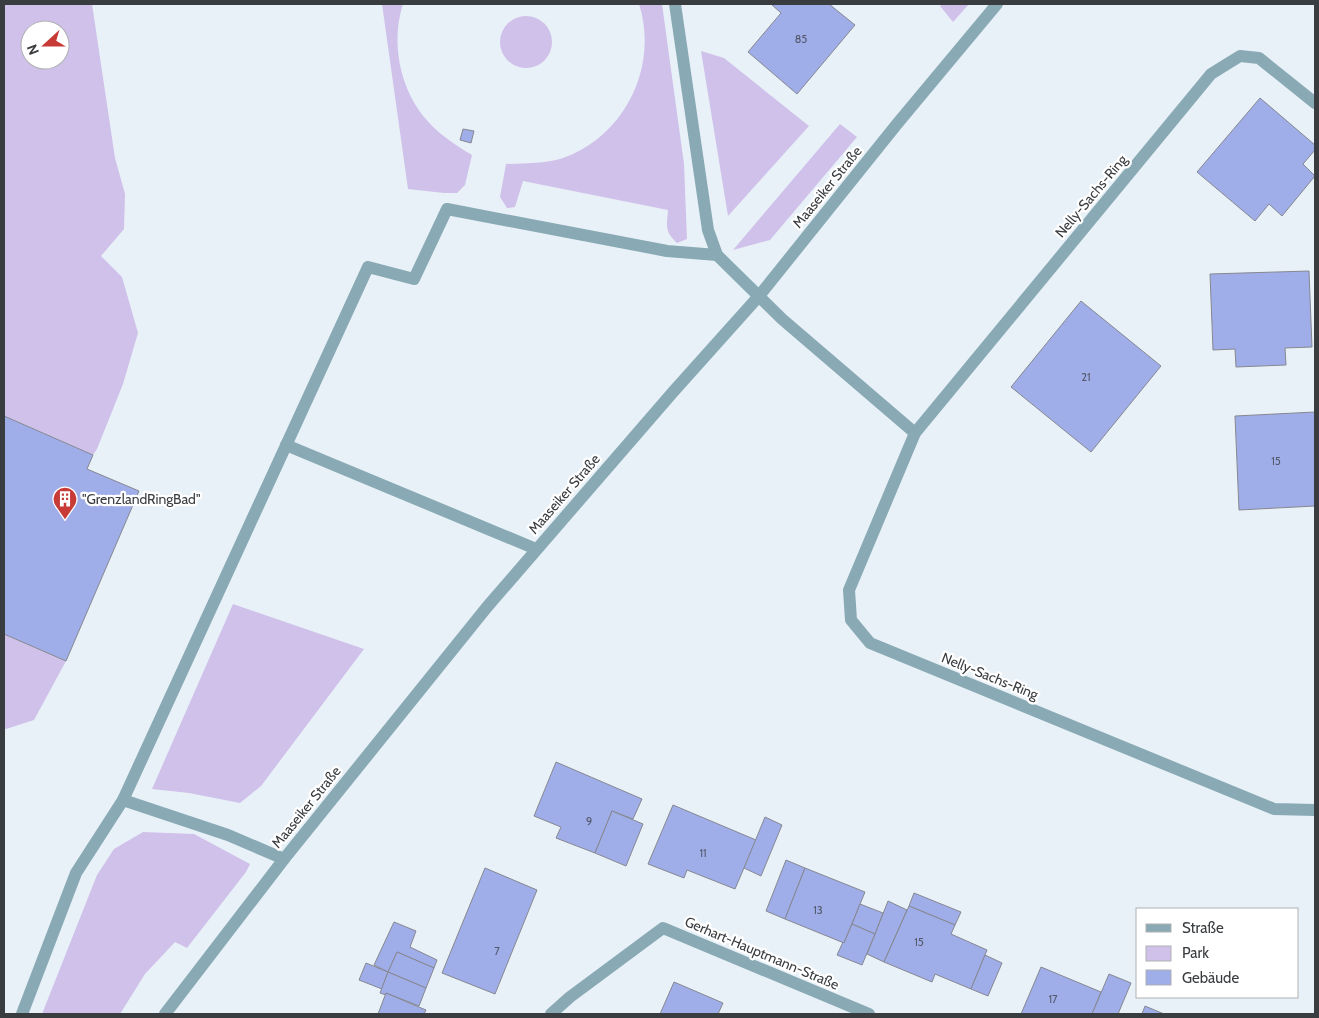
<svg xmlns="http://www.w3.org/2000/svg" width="1319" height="1018" font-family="Cabin,sans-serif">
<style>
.green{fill:#cfc1e9;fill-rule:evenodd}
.building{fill:#9fade9;stroke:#868890}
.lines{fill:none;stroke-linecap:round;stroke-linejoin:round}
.minor{stroke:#89aab4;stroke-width:12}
.labels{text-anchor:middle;stroke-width:4.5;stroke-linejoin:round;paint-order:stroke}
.number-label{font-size:11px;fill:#53596a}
.street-label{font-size:14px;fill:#3a3d40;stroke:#fff}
.poi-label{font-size:14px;fill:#3a3d40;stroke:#fff;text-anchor:start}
</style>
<rect width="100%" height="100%" fill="#e9f1f8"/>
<g class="green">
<path d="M4,4H92L115,158L125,194L124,229L101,256L122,277L138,333L123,384L97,449L93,455L4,416ZM30,30H60V60H30Z"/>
<path d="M382,4H403C391,41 399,86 424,117C437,133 455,145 472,155L465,185L457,193H444L408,189Z"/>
<path d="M639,4H662L684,164L687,239L677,243C664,231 667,226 668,210L523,181L515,207L507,208L500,197L506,164C526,163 544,164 563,158C625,136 659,66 639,4Z"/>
<polygon points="942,4 969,4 953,22 940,6"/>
<circle cx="526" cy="42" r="26"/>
<polygon points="701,51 724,58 809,126 728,216"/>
<polygon points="840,124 857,137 770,240 733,250"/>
<polygon points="233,604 364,649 261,786 240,803 189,793 152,789"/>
<polygon points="4,634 66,661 34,720 6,729 4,728"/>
<polygon points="143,832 194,834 250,864 246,872 187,948 175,942 145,974 120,1014 42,1014 97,875 114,849"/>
</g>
<g class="building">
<polygon points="771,4 829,4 855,25 797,94 748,52 781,13"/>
<polygon points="1260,98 1315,145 1315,150 1303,164 1315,176 1282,216 1269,204 1255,221 1197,172"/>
<polygon points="463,129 474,131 471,143 460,140"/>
<polygon points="1309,271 1312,347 1285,348 1286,365 1236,367 1235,349 1213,350 1210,274"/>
<polygon points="1081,301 1161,366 1091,452 1011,387"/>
<polygon points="1315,412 1315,506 1239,510 1235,416"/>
<polygon points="4,416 93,455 87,469 139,491 66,661 4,634"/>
<polygon points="556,762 642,799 633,819 612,811 595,853 556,838 561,827 534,816"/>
<polygon points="673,805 756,840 735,889 687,870 684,878 648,864"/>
<polygon points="612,811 643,824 626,866 595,853"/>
<polygon points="765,817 782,825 761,876 744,868"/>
<polygon points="786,860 805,868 785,919 766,911"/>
<polygon points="485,868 537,890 495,994 442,973"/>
<polygon points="805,868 865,892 844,943 785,919"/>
<polygon points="914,893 961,912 955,925 909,906"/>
<polygon points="888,901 907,910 884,962 867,954"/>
<polygon points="860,904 883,913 875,934 852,924"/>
<polygon points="909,906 955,925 951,934 987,950 971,989 935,974 932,982 884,962"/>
<polygon points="394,922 416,931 410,947 437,960 434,968 397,952 388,972 374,965"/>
<polygon points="852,924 875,934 862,965 837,955 843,942 844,943"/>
<polygon points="397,952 434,968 426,988 388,972"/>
<polygon points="985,955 1002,963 988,996 971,989"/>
<polygon points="366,963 388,972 382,989 359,980"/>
<polygon points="1041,967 1101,992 1092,1014 1021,1014"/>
<polygon points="388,972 426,988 419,1006 386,993 386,995 380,993"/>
<polygon points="1109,974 1131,983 1118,1014 1092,1014"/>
<polygon points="674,982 723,1003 718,1014 660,1014"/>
<polygon points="386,993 426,1010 424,1014 378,1014"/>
<polygon points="1145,1006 1164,1014 1142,1014"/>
</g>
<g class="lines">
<g class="minor">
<polyline points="675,4 708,230 717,255 782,319 915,433"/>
<polyline points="1315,103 1259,58 1240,56 1211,74 915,433 849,590 851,620 870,643 1274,809 1315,810"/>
<polyline points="286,445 536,549"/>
<polyline points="123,800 228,835 284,859"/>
<polyline points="22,1014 76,873 123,800 368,267 414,279 447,209 667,251 717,255"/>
<polyline points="165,1014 284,859 487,607 673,392 759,296 897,124 997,4"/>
<polyline points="551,1014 570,997 663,928 869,1014"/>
</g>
</g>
<defs>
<symbol id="building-pin" viewBox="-11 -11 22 30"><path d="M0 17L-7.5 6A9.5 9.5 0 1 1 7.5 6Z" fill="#c83a36" stroke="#fff"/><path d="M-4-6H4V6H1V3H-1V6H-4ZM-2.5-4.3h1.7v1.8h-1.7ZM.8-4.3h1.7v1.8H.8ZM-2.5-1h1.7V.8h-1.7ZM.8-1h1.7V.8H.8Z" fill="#fff"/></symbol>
</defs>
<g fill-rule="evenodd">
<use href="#building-pin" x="51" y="485" width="28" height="38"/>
</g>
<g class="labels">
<g class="number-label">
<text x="801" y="43">85</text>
<text x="1086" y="381">21</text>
<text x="1276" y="465">15</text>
<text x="589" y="825">9</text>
<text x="703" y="857">11</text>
<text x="818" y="914">13</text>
<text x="919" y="946">15</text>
<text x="497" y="955">7</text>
<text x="1053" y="1003">17</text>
</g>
<g class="street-label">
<text transform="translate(827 187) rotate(-51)" y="5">Maaseiker Straße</text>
<text transform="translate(1091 196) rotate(-50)" y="5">Nelly-Sachs-Ring</text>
<text transform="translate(564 494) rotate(-49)" y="5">Maaseiker Straße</text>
<text transform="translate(990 676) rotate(22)" y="5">Nelly-Sachs-Ring</text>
<text transform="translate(306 807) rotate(-51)" y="5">Maaseiker Straße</text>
<text transform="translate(762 953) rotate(23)" y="5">Gerhart-Hauptmann-Straße</text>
</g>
<g class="poi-label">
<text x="82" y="504">"GrenzlandRingBad"</text>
</g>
</g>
<rect width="1319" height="1018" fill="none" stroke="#3a3d40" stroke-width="10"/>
<rect x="1136" y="908" width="162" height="90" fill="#ffffff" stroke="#b0b1b3"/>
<rect x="1146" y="924" width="25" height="8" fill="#89aab4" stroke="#b0b1b3"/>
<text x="1182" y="933" font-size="15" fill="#3a3d40">Straße</text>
<rect x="1146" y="946" width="25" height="15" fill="#cfc1e9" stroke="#b0b1b3"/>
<text x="1182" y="958" font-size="15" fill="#3a3d40">Park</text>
<rect x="1146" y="970" width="25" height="15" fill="#9fade9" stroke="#b0b1b3"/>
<text x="1182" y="983" font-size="15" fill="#3a3d40">Gebäude</text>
<g transform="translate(45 45) rotate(249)"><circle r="24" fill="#ffffff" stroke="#b0b1b3"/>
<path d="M0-4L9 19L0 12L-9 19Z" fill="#c83a36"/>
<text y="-8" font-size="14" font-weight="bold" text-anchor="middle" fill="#3a3d40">N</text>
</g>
</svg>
